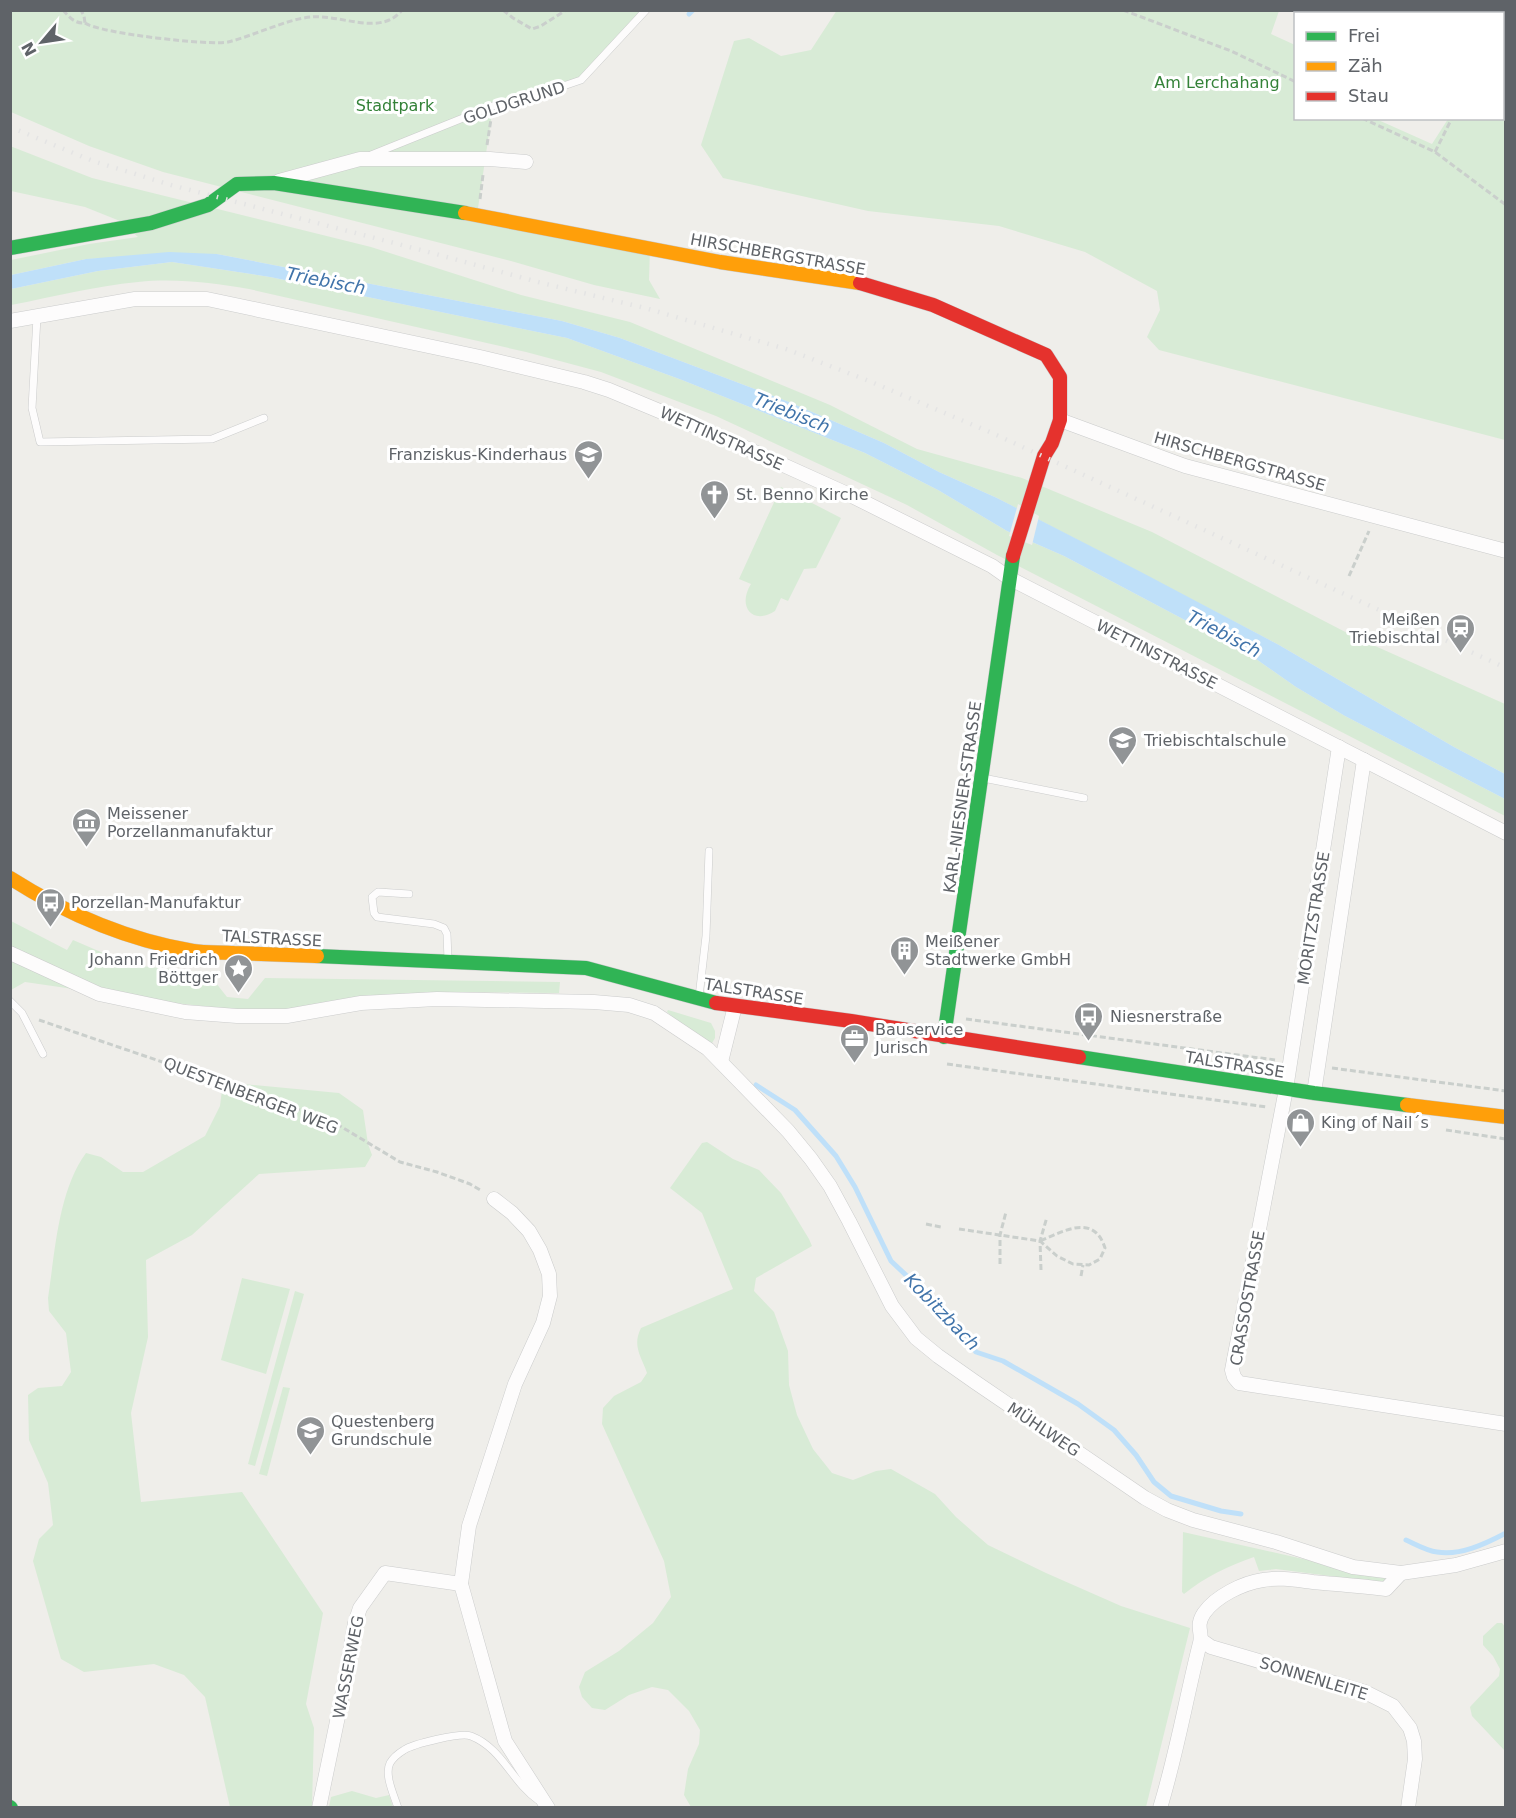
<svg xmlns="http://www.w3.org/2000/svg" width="1516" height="1818" font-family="'DejaVu Sans',sans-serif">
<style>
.green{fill:#d8ebd6}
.water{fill:#bfe0f9}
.pier{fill:#efeeea}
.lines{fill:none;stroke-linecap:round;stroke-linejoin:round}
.stream{stroke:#bfe0f9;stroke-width:5}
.lane-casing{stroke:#cbcccc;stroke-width:8}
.street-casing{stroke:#cbcccc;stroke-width:15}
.fast-casing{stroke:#cacacb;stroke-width:15}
.slow-casing{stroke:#cacacb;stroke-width:15}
.jam-casing{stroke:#cacacb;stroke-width:15}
.path{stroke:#cacfcc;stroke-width:3;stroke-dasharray:6 3;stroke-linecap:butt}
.lane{stroke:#fdfcfc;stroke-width:7}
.street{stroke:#fdfcfc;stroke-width:14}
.fast{stroke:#30b455;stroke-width:14}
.slow{stroke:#ff9f0a;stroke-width:14}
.jam{stroke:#e5322d;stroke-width:14}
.rail{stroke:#e4e4e4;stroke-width:4.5;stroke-dasharray:1.5 8;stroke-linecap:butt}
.labels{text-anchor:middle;stroke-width:6;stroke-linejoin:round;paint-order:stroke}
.park-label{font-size:16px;fill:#348238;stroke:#fff}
.street-label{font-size:16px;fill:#5f6368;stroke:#fff}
.poi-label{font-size:16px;fill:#5f6368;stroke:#fff;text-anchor:start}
.water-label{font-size:18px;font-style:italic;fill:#4174aa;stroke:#fff}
</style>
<rect width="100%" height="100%" fill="#efeeea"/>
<g class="green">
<polygon points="837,10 1279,11 1271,34 1295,45 1296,118 1376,119 1432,144 1448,119 1502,118 1502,50 1505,43 1505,440 1159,350 1147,337 1160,310 1157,291 1085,252 999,226 868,211 723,178 701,145 734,41 749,38 781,56 811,50"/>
<polygon points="11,11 646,11 581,80 493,106 477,215 650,249 649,280 660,299 594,285 511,261 163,172 89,146 11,112"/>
<polygon points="1486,11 1505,11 1505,42 1503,37 1502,14 1487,13"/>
<polygon points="10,146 92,178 371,247 521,295 630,322 830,405 917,449 1022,478 1152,532 1355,637 1505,704 1505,774 1454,747 1279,645 997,498 939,472 884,443 789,402 620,338 562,321 217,254 86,259 11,275 11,260 89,244 138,237 120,221 85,207 11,191"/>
<path d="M172,262L270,277L567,338L682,380L865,453L938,490L1007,531L1064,556L1249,654L1296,687L1345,716L1505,799V816L997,555L907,505L716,416L601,372L526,352L249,289C213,283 176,278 138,282C95,286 53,297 11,305V289L98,271Z"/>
<path d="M781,487L841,518L816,568L804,569L788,601L781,598L775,611C752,626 737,606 751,584L739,579Z"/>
<polygon points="11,921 67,950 73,940 131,965 208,973 227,997 248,999 265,978 560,982 559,993 451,992 374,996 267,1013 156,1001 25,982 11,990"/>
<polygon points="668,1010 711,1023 715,1031 715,1038 712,1043 694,1035 667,1012"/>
<path d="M223,1082L339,1093L363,1110L368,1144L372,1155L365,1167L259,1174L192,1235L146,1260L148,1337L131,1413L141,1502L242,1492L323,1613L306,1704L314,1728L312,1807H230L205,1697L184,1675L154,1664L84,1672L61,1659L33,1561L39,1539L53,1525L48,1483L29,1440L28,1395L38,1388L62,1386L71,1372L66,1333L49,1311L48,1298C55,1253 58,1191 86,1153L101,1157L123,1172H143L205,1136L220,1106Z"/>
<path d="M707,1142L733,1159L759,1170L781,1193L809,1239L812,1246L756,1278L754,1291L774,1312L788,1351L789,1385L797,1415L813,1449L832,1473L853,1480L876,1471L891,1469L935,1494L956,1517L988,1545L1046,1573L1121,1606L1190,1628L1146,1807H691L684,1795L688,1769L699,1744L700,1730L689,1711L668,1690L652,1687L629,1695L605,1710L592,1708L582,1697L579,1687L585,1672L619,1651L653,1623L671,1597L664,1561L602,1424L603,1408L614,1396L641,1382L647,1373C641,1356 632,1346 641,1328L733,1289L702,1213L670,1188L702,1143Z"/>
<polygon points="242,1278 290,1289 266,1374 221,1360"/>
<polygon points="295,1291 304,1294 255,1466 248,1464"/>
<polygon points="283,1387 290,1388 267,1476 259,1474"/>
<path d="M1183,1532C1252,1547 1321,1564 1390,1578L1384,1583L1276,1569L1259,1571L1254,1557C1228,1566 1205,1577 1184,1594L1182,1592Z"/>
<polygon points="1497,1623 1502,1623 1505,1627 1505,1751 1472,1716 1470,1707 1499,1676 1500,1669 1493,1656 1483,1645 1483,1636"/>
<polygon points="352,1791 376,1798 389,1795 393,1807 329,1807 331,1797"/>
</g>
<polygon class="water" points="169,252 217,254 562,321 620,338 789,402 884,443 939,472 997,498 1141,572 1279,645 1454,747 1505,774 1505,799 1345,716 1296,687 1249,654 1064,556 1007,531 938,490 865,453 682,380 567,338 270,277 172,262 98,271 11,289 11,275 86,259"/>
<polygon class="pier" points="1018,504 1039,516 1032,545 1009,536"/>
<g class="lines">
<g class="stream">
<polyline points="689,14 693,10"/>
<polyline points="756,1085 795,1110 836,1156 855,1187 891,1261 925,1293 934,1307 962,1332 976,1352 1003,1361 1078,1404 1114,1430 1136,1455 1154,1482 1171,1496 1221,1511 1241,1514"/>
<path d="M1406,1540C1415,1544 1427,1551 1437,1552C1460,1556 1485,1544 1506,1533"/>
</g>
<defs>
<g id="lane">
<polyline points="371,155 493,106 534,96 581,80 646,10"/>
<polyline points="37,317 32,408 40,442 212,439 264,418"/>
<polyline points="983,778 1084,798"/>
<polyline points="409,894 378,892 372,897 374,913 377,917 434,924 444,928 447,934 448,960"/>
<polyline points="699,997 706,936 709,851"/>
<polyline points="10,1001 22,1013 43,1054"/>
<path d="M398,1808C394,1795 384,1775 390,1763C393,1758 399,1753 404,1750C413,1744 461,1732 471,1736C502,1748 512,1782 538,1800"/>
</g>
<g id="street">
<polyline points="279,181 360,159 490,159 526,162"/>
<polyline points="10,321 135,299 207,299 480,357 584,382 609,390 717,435 854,497 992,566 1009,578 1506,833"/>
<polyline points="1060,420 1185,466 1506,551"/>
<polyline points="1339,747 1286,1089 1232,1370 1234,1377 1239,1383 1506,1424"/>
<polyline points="10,953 99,994 185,1012 237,1016 287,1016 361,1003 437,999 594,1002 629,1005 654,1013 708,1049 788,1131 811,1159 830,1186 849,1221 892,1306 916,1338 938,1356 975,1382 1145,1498 1167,1510 1193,1520 1276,1542 1353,1567 1401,1573 1456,1565 1506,1551"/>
<polyline points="721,1062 735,1006"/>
<polyline points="1314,1093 1364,760"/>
<polyline points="494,1199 512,1213 529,1231 540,1250 549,1274 550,1296 543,1323 515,1384 469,1526 461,1584 505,1741 548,1808"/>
<polyline points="1201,1640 1211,1647 1365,1692 1393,1706 1410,1728 1414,1741 1415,1759 1408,1808"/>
<polyline points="319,1808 340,1707 355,1623 360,1608 385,1573 461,1584"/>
<path d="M1160,1808C1177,1753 1186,1698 1200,1643C1203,1631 1195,1627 1204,1613C1216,1596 1243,1583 1263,1580C1280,1577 1296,1580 1313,1582C1337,1584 1362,1586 1386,1589L1401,1573"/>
</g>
<g id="fast">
<polyline points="10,248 151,223 208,205 237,184 274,183 465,213"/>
<polyline points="317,956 586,968 716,1003"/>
<polyline points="944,1037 1013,556"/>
<polyline points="1079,1057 1314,1093 1407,1105"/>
<polyline points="10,1807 11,1808"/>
</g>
<g id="slow">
<polyline points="465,213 720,262 860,283"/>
<path d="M10,878C65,913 128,940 193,951C206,953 221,952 234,953C262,954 290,955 317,956"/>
<polyline points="1407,1105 1506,1117"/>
</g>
<g id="jam">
<polyline points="860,283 933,305 1046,355 1060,377 1060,420 1052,443 1044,456 1013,556"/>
<polyline points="716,1003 851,1021 1079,1057"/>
</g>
</defs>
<use href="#lane" class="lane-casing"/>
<use href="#street" class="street-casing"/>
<use href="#fast" class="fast-casing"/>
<use href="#slow" class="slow-casing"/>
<use href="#jam" class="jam-casing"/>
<g class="path">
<path d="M63,10C69,17 75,24 85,23L84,16L81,10"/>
<polyline points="503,10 513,18 532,29 541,26 566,10"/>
<polyline points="1123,10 1231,51 1296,82"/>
<polyline points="1480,10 1481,14"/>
<path d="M85,23C98,33 211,46 228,42C253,36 287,19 311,17C340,14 381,37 402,10"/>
<polyline points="1502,45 1506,49"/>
<polyline points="1502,61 1506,61"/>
<polyline points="1362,118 1435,152 1506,205"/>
<polyline points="487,145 491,119"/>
<polyline points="1435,152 1452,118"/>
<polyline points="480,199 483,175"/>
<polyline points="1349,576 1369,531"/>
<polyline points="966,1019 1275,1060"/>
<polyline points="39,1020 283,1103 340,1126 400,1162 437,1172 470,1184 482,1191"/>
<polyline points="947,1064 1267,1107"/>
<polyline points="1332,1068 1506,1091"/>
<polyline points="1446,1130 1506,1139"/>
<polyline points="926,1224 941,1227"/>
<path d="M959,1229L1040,1241L1057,1256L1073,1264L1089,1265L1100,1259L1105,1248C1094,1213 1064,1231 1040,1241"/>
<polyline points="1000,1264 1000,1235 1006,1212"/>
<polyline points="1041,1270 1040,1241 1047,1217"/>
<polyline points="1081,1276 1083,1265"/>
</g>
<use href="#lane" class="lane"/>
<use href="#street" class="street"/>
<use href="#fast" class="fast"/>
<use href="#slow" class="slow"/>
<use href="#jam" class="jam"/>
<polyline class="rail" points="10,127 93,161 171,185 421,250 538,282 645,308 786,349 869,381 992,433 1506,668"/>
</g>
<defs>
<symbol id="school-pin" viewBox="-11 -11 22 30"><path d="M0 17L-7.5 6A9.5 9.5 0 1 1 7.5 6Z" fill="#919496" stroke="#fff"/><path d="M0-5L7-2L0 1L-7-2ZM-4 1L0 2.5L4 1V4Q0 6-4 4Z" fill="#fff"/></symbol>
<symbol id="church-pin" viewBox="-11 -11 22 30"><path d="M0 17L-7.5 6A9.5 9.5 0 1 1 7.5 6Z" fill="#919496" stroke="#fff"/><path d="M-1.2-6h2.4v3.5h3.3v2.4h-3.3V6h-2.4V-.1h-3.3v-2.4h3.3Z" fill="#fff"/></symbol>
<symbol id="station-pin" viewBox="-11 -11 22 30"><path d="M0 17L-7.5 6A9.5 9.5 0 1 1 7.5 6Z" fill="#919496" stroke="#fff"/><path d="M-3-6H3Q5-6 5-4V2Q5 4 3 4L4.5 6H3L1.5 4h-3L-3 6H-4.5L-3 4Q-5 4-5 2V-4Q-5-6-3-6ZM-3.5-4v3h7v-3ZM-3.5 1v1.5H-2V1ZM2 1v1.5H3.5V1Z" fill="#fff"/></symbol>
<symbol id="museum-pin" viewBox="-11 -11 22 30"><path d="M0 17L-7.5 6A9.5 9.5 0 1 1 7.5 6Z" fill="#919496" stroke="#fff"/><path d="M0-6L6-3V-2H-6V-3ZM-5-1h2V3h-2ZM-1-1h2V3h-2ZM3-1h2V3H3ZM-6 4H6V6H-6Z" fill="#fff"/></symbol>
<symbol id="bus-pin" viewBox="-11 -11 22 30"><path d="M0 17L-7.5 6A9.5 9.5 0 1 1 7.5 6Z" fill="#919496" stroke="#fff"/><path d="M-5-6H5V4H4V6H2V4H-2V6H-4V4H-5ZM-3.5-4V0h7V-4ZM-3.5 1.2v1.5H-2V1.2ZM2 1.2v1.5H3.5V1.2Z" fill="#fff"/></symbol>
<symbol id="building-pin" viewBox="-11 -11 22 30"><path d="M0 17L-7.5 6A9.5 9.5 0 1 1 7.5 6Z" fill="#919496" stroke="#fff"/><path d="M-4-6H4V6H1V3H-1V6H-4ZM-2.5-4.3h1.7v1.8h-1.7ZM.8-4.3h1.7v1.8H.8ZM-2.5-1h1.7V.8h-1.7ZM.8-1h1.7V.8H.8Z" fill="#fff"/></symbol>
<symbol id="sight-pin" viewBox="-11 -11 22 30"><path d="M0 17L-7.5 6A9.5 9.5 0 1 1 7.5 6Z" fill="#919496" stroke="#fff"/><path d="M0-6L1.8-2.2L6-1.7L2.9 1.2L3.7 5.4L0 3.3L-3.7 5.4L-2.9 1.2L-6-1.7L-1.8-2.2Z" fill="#fff"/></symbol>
<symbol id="office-pin" viewBox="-11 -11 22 30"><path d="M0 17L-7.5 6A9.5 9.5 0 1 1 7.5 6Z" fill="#919496" stroke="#fff"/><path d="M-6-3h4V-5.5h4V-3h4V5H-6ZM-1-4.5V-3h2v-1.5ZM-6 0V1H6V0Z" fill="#fff"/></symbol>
<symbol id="shop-pin" viewBox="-11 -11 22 30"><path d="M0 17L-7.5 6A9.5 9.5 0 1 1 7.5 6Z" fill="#919496" stroke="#fff"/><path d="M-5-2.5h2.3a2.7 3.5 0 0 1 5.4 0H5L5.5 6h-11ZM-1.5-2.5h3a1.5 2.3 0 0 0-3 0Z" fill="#fff"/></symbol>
</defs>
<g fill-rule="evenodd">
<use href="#school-pin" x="572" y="438" width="33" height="45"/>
<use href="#church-pin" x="698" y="478" width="33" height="45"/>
<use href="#station-pin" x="1444" y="612" width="33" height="45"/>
<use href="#school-pin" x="1106" y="724" width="33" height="45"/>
<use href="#museum-pin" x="70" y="806" width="33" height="45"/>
<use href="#bus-pin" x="34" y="886" width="33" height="45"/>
<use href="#building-pin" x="888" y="934" width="33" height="45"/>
<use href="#sight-pin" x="222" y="952" width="33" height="45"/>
<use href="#bus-pin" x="1072" y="1000" width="33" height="45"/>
<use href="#office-pin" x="838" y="1022" width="33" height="45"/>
<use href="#shop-pin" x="1284" y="1106" width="33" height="45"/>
<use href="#school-pin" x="294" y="1414" width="33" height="45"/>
</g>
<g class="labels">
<g class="park-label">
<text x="1217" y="88">Am Lerchahang</text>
<text x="395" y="111">Stadtpark</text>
</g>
<g class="street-label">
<text transform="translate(514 102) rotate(-18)" y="6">GOLDGRUND</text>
<text transform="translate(778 254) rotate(10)" y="6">HIRSCHBERGSTRASSE</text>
<text transform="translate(722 438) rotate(24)" y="6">WETTINSTRASSE</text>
<text transform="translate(1240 461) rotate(16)" y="6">HIRSCHBERGSTRASSE</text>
<text transform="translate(1157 654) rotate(27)" y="6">WETTINSTRASSE</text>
<text transform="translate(962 797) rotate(-82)" y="6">KARL-NIESNER-STRASSE</text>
<text transform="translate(1313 918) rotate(-81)" y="6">MORITZSTRASSE</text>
<text transform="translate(272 938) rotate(3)" y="6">TALSTRASSE</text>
<text transform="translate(754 991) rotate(9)" y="6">TALSTRASSE</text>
<text transform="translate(1235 1064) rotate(9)" y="6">TALSTRASSE</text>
<text transform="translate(251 1095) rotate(21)" y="6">QUESTENBERGER WEG</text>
<text transform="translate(1247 1298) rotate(-80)" y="6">CRASSOSTRASSE</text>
<text transform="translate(1044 1429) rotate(34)" y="6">MÜHLWEG</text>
<text transform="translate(348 1667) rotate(-79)" y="6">WASSERWEG</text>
<text transform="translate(1314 1678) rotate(17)" y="6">SONNENLEITE</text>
</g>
<g class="poi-label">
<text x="567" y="460" text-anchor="end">Franziskus-Kinderhaus</text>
<text x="736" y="500">St. Benno Kirche</text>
<text x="1440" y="625" text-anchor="end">Meißen<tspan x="1440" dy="18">Triebischtal</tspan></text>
<text x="1144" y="746">Triebischtalschule</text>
<text x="107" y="819">Meissener<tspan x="107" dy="18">Porzellanmanufaktur</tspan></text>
<text x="71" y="908">Porzellan-Manufaktur</text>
<text x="925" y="947">Meißener<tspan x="925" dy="18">Stadtwerke GmbH</tspan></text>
<text x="218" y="965" text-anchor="end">Johann Friedrich<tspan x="218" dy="18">Böttger</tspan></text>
<text x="1110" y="1022">Niesnerstraße</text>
<text x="875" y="1035">Bauservice<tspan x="875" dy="18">Jurisch</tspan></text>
<text x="1321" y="1128">King of Nail´s</text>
<text x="331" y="1427">Questenberg<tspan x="331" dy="18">Grundschule</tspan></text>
</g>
<g class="water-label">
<text transform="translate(326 281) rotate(11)" y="6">Triebisch</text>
<text transform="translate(792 413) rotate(22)" y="6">Triebisch</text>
<text transform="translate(1224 634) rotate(28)" y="6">Triebisch</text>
<text transform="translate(942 1312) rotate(46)" y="6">Kobitzbach</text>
</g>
</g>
<rect width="1516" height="1818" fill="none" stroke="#5f6368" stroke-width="24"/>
<rect x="1294" y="12" width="210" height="108" fill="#ffffff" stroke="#bfc1c3" stroke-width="1.5"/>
<rect x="1306" y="32" width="30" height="9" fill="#30b455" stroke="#bfc1c3" stroke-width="1.5"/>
<text x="1348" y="42" font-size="18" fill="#5f6368">Frei</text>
<rect x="1306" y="62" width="30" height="9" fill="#ff9f0a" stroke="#bfc1c3" stroke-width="1.5"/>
<text x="1348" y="72" font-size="18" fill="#5f6368">Zäh</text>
<rect x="1306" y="92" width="30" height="9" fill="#e5322d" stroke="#bfc1c3" stroke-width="1.5"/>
<text x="1348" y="102" font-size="18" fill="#5f6368">Stau</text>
<g transform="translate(42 42) rotate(241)" stroke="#ffffff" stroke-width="4.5" paint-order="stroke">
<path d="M0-4.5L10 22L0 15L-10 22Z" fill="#5f6368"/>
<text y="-9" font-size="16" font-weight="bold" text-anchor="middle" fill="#5f6368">N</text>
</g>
</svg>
